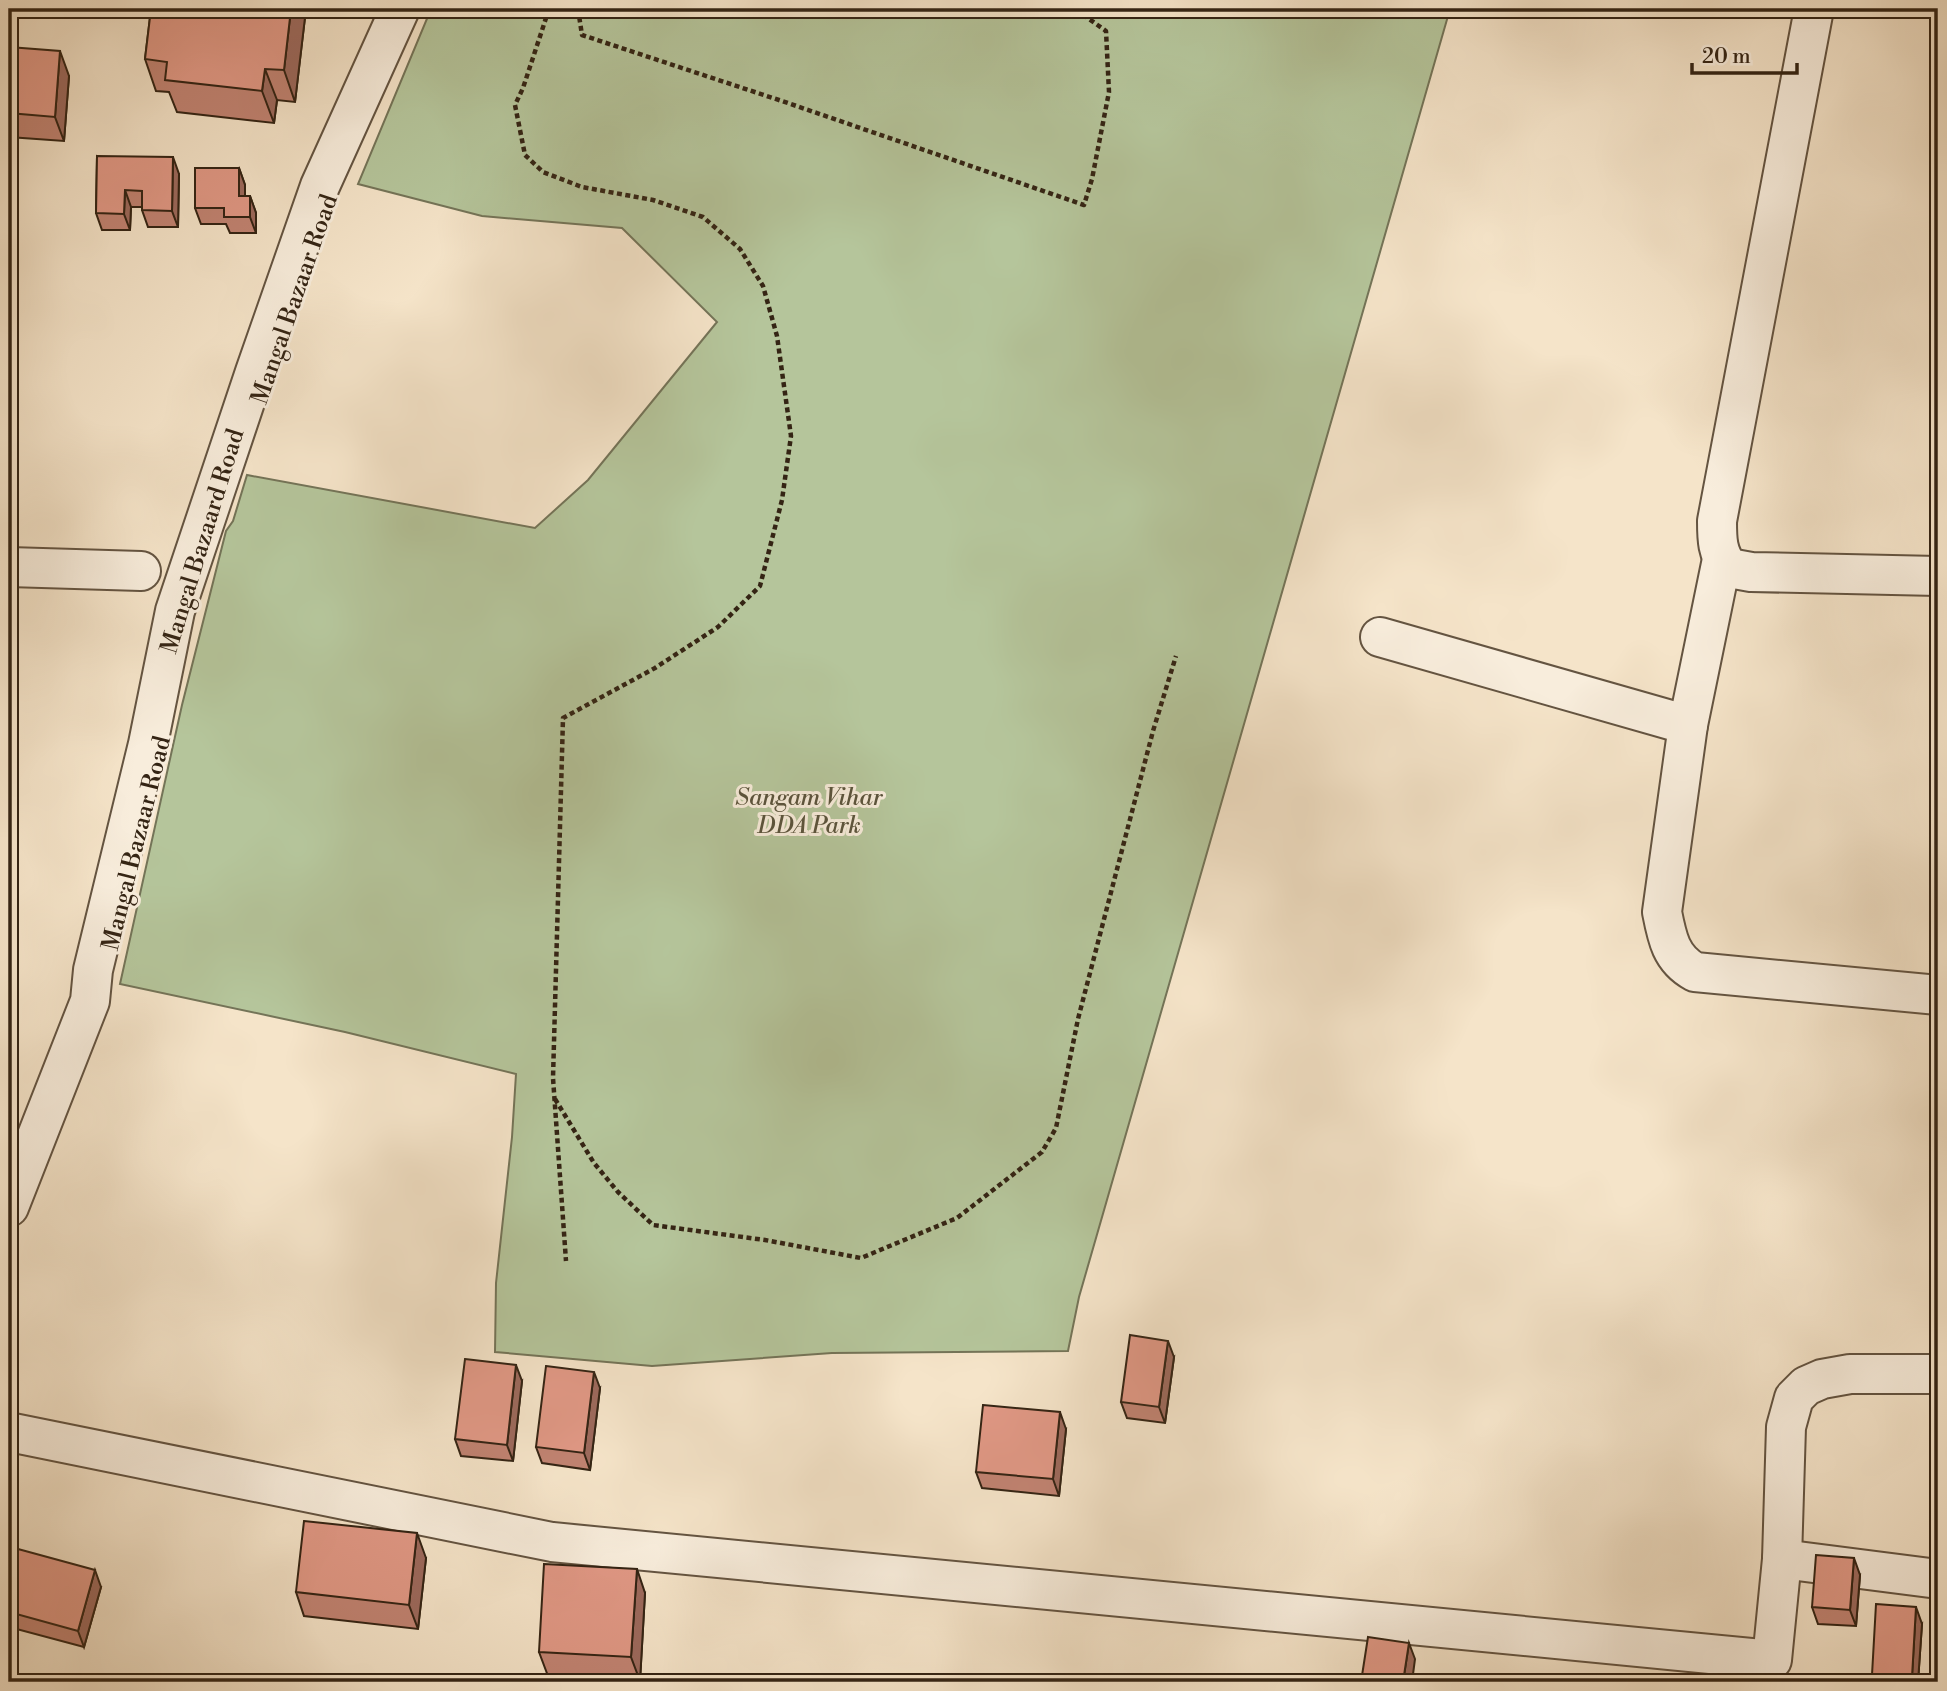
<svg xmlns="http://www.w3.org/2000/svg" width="1947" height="1691" font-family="'Libre Bodoni',serif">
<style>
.green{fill:#b5c59b;stroke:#747458;stroke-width:2}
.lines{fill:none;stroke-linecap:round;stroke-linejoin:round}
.minor-casing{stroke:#645441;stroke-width:42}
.path{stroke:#342414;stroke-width:4.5;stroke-dasharray:5 3.5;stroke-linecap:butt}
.minor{stroke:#f8eddc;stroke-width:38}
.wall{fill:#c18372;stroke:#342414;stroke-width:2}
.shaded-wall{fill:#9d6a5d;stroke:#342414;stroke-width:2}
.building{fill:#e09885;stroke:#342414;stroke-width:2}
.labels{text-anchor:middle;stroke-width:6;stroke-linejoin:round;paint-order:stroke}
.street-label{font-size:24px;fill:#342414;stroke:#f8eddc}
.park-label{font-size:24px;font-style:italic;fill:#5b543c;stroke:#f8eddc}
</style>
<rect width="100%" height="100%" fill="#f5e4c9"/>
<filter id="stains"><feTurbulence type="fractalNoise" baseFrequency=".00286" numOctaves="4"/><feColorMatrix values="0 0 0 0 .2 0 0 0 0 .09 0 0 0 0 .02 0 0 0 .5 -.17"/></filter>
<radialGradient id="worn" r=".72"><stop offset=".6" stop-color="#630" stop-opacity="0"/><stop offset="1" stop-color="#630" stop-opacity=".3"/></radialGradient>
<polygon class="green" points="431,9 1450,9 1079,1297 1068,1351 832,1353 652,1366 495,1352 496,1283 512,1137 516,1074 345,1032 120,984 182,705 226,531 233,521 247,475 535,528 588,480 717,322 622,228 482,216 358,184"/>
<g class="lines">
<defs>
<g id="minor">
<path d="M1814,9L1717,521C1717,539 1717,553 1729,568L1751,572L1938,576"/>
<path d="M1722,559L1688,725L1662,912C1667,938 1671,959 1695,972L1938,995"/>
<polyline points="9,567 141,571"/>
<polyline points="1380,637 1688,725"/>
<polyline points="9,1207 90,1001 93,970 148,744 175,611 255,372 320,186 400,9"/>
<polyline points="9,1432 552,1542 1772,1660 1782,1559 1786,1427 1794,1398 1806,1386 1822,1379 1850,1374 1938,1374"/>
<polyline points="1782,1559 1938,1579"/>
</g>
</defs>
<use href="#minor" class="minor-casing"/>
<g class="path">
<polyline points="549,9 523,88 515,105 525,155 543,172 582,187 653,200 703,217 740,249 763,286 777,336 791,436 782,500 760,586 718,627 655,668 563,718 553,1078 566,1261"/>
<polyline points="578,9 582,35 782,101 1084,205 1092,179 1109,92 1106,31 1075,9"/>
<polyline points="555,1099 594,1163 618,1192 653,1225 765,1240 861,1258 957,1218 1042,1152 1056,1128 1078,1019 1153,731 1176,656"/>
</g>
<use href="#minor" class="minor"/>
</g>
<g class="wall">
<polygon points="151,9 306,9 295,102 277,100 274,123 177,112 169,92 156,91 145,59"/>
<polygon points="9,47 69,76 64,141 9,137"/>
<polygon points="97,156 179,174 178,227 148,227 142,210 142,207 131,207 130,230 102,230 96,213"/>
<polygon points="239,168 245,185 245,196 250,196 256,213 256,233 230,233 226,224 201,224 195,208"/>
<polygon points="1174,1357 1165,1423 1127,1418 1121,1402"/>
<polygon points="522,1381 513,1461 461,1456 455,1439"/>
<polygon points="600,1388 590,1470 542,1463 536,1447"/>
<polygon points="1066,1429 1059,1496 982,1488 976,1472"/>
<polygon points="426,1558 418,1629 304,1616 296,1592"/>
<polygon points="1860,1575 1856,1626 1818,1624 1812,1607"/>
<polygon points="9,1583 101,1587 84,1647 9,1627"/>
<polygon points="645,1593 640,1681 548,1676 539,1652"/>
<polygon points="1922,1624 1918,1682 1875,1682 1872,1675"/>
</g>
<g class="shaded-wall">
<polygon points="291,9 306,9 295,102 284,70"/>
<polygon points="60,51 69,76 64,141 55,117"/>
<polygon points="265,69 277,100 274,123 262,91"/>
<polygon points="173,157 179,174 178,227 172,211"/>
<polygon points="239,168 245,185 245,213 239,196"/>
<polygon points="125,190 131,207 130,230 124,214"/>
<polygon points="250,196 256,213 256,233 250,217"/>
<polygon points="1168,1341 1174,1357 1165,1423 1159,1407"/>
<polygon points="516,1365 522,1381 513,1461 507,1445"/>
<polygon points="594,1372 600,1388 590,1470 584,1453"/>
<polygon points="1060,1412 1066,1429 1059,1496 1053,1479"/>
<polygon points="417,1533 426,1558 418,1629 409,1605"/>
<polygon points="1854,1558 1860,1575 1856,1626 1850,1610"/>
<polygon points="637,1569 645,1593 640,1681 631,1657"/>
<polygon points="95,1570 101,1587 84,1647 78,1631"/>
<polygon points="1916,1607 1922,1624 1918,1682 1913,1682 1912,1677"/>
<polygon points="1409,1643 1415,1659 1412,1682 1403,1682"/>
</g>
<g class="building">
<polygon points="151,9 291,9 284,70 265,69 262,91 165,80 167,62 145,59"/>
<polygon points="9,47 60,51 55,117 9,113"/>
<polygon points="97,156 173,157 172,211 142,210 142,191 125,190 124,214 96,213"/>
<polygon points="195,168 239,168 239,196 250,196 250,217 224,217 224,208 195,208"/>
<polygon points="1130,1335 1168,1341 1159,1407 1121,1402"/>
<polygon points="465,1359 516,1365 507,1445 455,1439"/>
<polygon points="546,1366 594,1372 584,1453 536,1447"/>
<polygon points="983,1405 1060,1412 1053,1479 976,1472"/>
<polygon points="304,1521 417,1533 409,1605 296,1592"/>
<polygon points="18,1549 95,1570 78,1631 9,1612 9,1583"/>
<polygon points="1816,1555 1854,1558 1850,1610 1812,1607"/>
<polygon points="544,1564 637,1569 631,1657 539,1652"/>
<polygon points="1876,1604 1916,1607 1912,1677 1872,1675"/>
<polygon points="1368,1637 1409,1643 1403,1682 1361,1682"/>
</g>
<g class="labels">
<g class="street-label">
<text transform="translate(294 299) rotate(-71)" y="8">Mangal Bazaar Road</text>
<text transform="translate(202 541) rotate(-73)" y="8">Mangal Bazaard Road</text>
<text transform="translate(136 843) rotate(-76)" y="8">Mangal Bazaar Road</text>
</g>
<g class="park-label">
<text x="809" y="805">Sangam Vihar<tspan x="809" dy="28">DDA Park</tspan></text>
</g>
</g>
<rect width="1947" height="1691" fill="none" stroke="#f5e4c9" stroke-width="35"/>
<rect x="10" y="10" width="1926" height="1670" fill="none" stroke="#342414" stroke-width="3.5"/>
<rect x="18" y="18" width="1912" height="1656" fill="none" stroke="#342414" stroke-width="2"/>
<path d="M1692 63v10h105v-10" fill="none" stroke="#342414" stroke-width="3.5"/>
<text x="1702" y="63" font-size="21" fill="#342414" stroke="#f8eddc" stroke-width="5" paint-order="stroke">20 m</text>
<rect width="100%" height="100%" filter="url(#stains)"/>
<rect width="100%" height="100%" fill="url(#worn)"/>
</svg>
